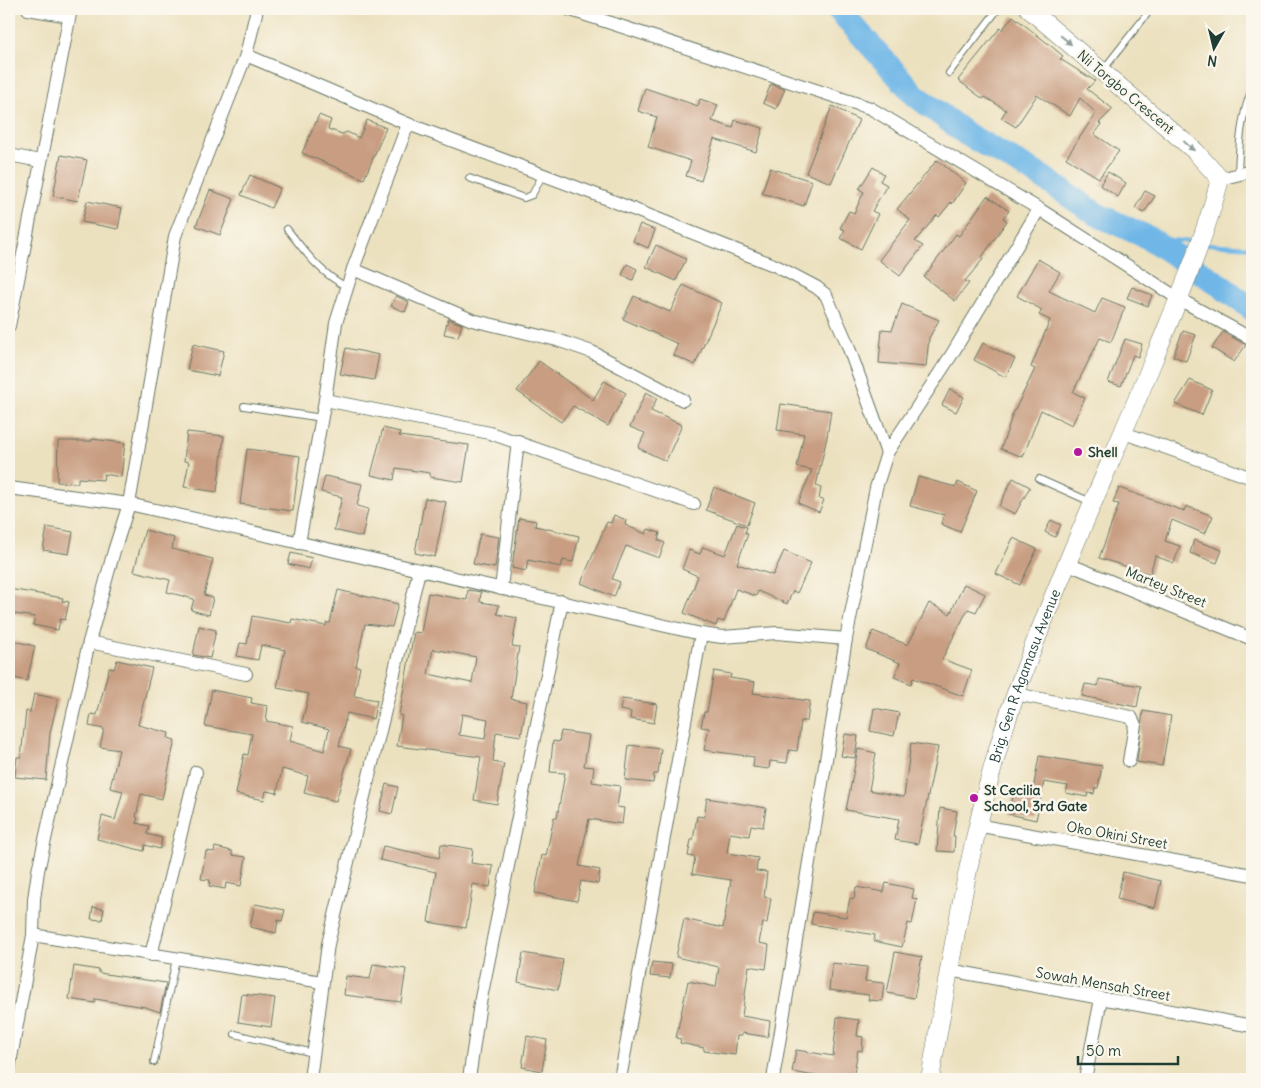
<svg xmlns="http://www.w3.org/2000/svg" width="1261" height="1088" font-family="Delius,sans-serif">
<style>
.lines{fill:none;stroke-linecap:round;stroke-linejoin:round}
.stream{stroke:#6fb7e7;stroke-width:4}
.river{stroke:#6fb7e7;stroke-width:24}
.building{fill:#c89d81;fill-rule:evenodd}
.lane-casing{stroke:#677665;stroke-width:8}
.street-casing{stroke:#677665;stroke-width:14}
.secondary-casing{stroke:#677665;stroke-width:19}
.lane{stroke:#fff;stroke-width:6}
.street{stroke:#fff;stroke-width:12}
.secondary{stroke:#fff;stroke-width:18}
.oneway{fill:#8f9e9a}
.poi-dot{fill:#b5179e;stroke:#fbf7ec;stroke-width:2}
.labels{text-anchor:middle;stroke-width:5;stroke-linejoin:round;paint-order:stroke}
.street-label{font-size:14px;fill:#1f3d34;stroke:#fbf7ec}
.poi-label{font-size:14px;font-weight:bold;fill:#1f3d34;stroke:#fbf7ec;text-anchor:start}
</style>
<rect width="100%" height="100%" fill="#fbf7ec"/>
<filter id="ink" filterUnits="userSpaceOnUse"><feTurbulence type="fractalNoise" baseFrequency=".02" numOctaves="2"/><feDisplacementMap in="SourceGraphic" scale="10" xChannelSelector="R" yChannelSelector="G"/><feConvolveMatrix kernelMatrix="1 2 1 2 8 2 1 2 1" color-interpolation-filters="sRGB"/></filter>
<filter id="wash" filterUnits="userSpaceOnUse"><feTurbulence type="fractalNoise" baseFrequency=".0096" numOctaves="4" result="noise"/><feDisplacementMap in="SourceGraphic" scale="20" xChannelSelector="R" yChannelSelector="G"/><feGaussianBlur stdDeviation="1.12" result="paint"/><feColorMatrix in="noise" values="0 0 0 0 0 0 0 0 0 0 0 0 0 0 0 0 0 1.4 0 .05"/><feComposite in="paint" operator="in"/></filter>
<g filter="url(#wash)">
<rect width="100%" height="100%" fill="#ece1bf"/>
<g class="lines">
<g class="stream">
<polyline points="1149,238 1194,242"/>
<polyline points="1206,244 1252,247"/>
</g>
<polyline class="river" points="838,9 915,95 966,134 1039,175 1096,214 1149,238 1214,281 1252,309"/>
</g>
<g id="blocks">
<g class="building">
<polygon points="1013,16 1051,46 1063,56 1060,59 1095,81 1087,89 1113,109 1099,123 1101,124 1094,134 1119,151 1099,178 1066,158 1096,113 1080,98 1070,116 1037,95 1016,127 1001,118 1006,110 985,97 983,99 958,80 1000,28 1002,30"/>
<polygon points="771,84 785,89 776,109 763,103"/>
<polygon points="645,88 698,106 700,99 718,105 712,121 733,128 735,120 763,128 756,152 714,139 701,181 686,176 691,161 648,147 657,117 638,111"/>
<polygon points="832,106 859,120 831,183 806,173"/>
<polygon points="319,115 331,120 328,129 342,134 347,132 359,138 367,120 386,128 364,179 302,153"/>
<polygon points="61,155 87,160 78,201 53,196"/>
<polygon points="937,160 966,183 952,204 951,202 939,217 937,215 915,241 923,246 900,276 879,260 910,220 897,209"/>
<polygon points="873,167 884,174 880,181 887,185 872,211 878,214 861,249 840,238 845,230 840,228 849,211 854,213 864,192 859,189"/>
<polygon points="770,168 812,181 804,206 762,193"/>
<polygon points="1108,172 1126,183 1118,197 1100,185"/>
<polygon points="250,175 280,188 271,208 241,195"/>
<polygon points="210,190 234,199 220,235 196,226"/>
<polygon points="1145,191 1155,196 1144,213 1135,208"/>
<polygon points="987,196 1009,211 1003,218 1007,221 982,257 984,258 965,281 969,283 955,301 924,277 956,234 959,236"/>
<polygon points="87,201 122,208 118,229 82,222"/>
<polygon points="640,224 655,230 648,248 633,241"/>
<polygon points="656,245 686,259 676,281 646,267"/>
<polygon points="1038,259 1060,272 1049,291 1095,313 1102,298 1125,307 1111,342 1100,338 1073,392 1085,398 1072,425 1041,410 1023,457 1001,449 1012,416 1035,369 1031,367 1050,320 1039,315 1042,310 1017,296"/>
<polygon points="627,264 637,269 633,280 622,275"/>
<polygon points="683,285 722,303 695,365 673,355 678,344 623,319 634,296 670,312"/>
<polygon points="1132,287 1152,295 1148,306 1127,298"/>
<polygon points="396,296 409,302 405,312 391,306"/>
<polygon points="902,304 939,320 929,338 926,367 879,363 882,329 892,330"/>
<polygon points="448,319 462,324 458,337 444,334"/>
<polygon points="1183,331 1196,335 1186,361 1173,356"/>
<polygon points="1223,332 1246,345 1234,362 1212,348"/>
<polygon points="1125,339 1142,344 1138,357 1133,355 1121,386 1108,382"/>
<polygon points="983,343 1015,359 1005,377 974,360"/>
<polygon points="193,344 224,351 218,376 187,370"/>
<polygon points="346,348 379,355 374,380 340,374"/>
<polygon points="539,361 593,400 604,381 626,393 608,426 573,406 561,422 517,391"/>
<polygon points="1190,380 1212,390 1202,415 1175,404"/>
<polygon points="950,389 964,397 956,412 942,405"/>
<polygon points="646,392 657,398 651,411 682,425 666,461 638,448 645,433 630,427"/>
<polygon points="781,404 831,411 827,437 816,486 821,488 819,499 824,500 819,512 798,503 812,470 797,467 804,434 777,430"/>
<polygon points="383,428 400,432 399,436 469,445 463,482 430,477 430,473 396,468 394,480 371,475"/>
<polygon points="187,432 224,436 217,492 184,487 189,462 184,461"/>
<polygon points="92,439 125,443 121,477 104,474 103,480 78,478 78,483 57,482 58,441 92,441"/>
<polygon points="247,449 300,456 293,511 240,504"/>
<polygon points="325,476 362,484 357,506 368,509 362,537 334,530 342,497 321,492"/>
<polygon points="918,477 956,487 958,482 977,491 960,532 941,524 944,515 910,506"/>
<polygon points="1013,478 1030,487 1015,514 999,506"/>
<polygon points="714,487 755,503 747,525 706,510"/>
<polygon points="1119,488 1184,511 1186,506 1213,516 1205,534 1172,520 1165,541 1180,546 1174,563 1155,556 1150,574 1099,558 1119,504 1113,503"/>
<polygon points="425,498 446,502 435,557 415,553"/>
<polygon points="614,515 626,520 625,525 646,534 648,529 660,533 658,540 665,543 659,558 626,546 612,579 620,582 614,597 581,583 607,522 611,523"/>
<polygon points="519,518 536,521 535,526 579,536 573,562 563,560 561,567 528,560 526,571 512,568"/>
<polygon points="1051,520 1061,525 1055,537 1045,532"/>
<polygon points="737,524 747,527 745,533 748,534 737,564 773,575 784,551 811,563 797,593 793,591 787,604 758,591 756,596 736,589 724,622 718,620 716,626 684,613 698,576 682,569 689,550 700,554 703,547 725,555"/>
<polygon points="47,527 73,532 69,554 43,550"/>
<polygon points="145,530 174,538 172,549 213,559 204,595 213,598 209,615 191,610 194,599 167,592 170,580 134,571"/>
<polygon points="480,534 499,537 495,568 473,564"/>
<polygon points="1013,538 1037,549 1020,585 996,574"/>
<polygon points="1194,540 1222,550 1217,563 1190,553"/>
<polygon points="291,553 312,558 309,569 288,564"/>
<polygon points="964,584 985,594 976,612 968,609 942,659 972,670 963,696 913,678 911,684 894,677 900,663 866,649 873,631 908,645 929,603 950,614"/>
<polygon points="9,589 63,598 62,601 69,602 65,620 60,619 58,630 33,625 35,617 9,613"/>
<polygon points="338,590 398,604 392,627 365,624 356,666 360,667 354,696 377,700 373,719 347,713 339,746 351,749 336,801 304,793 308,776 282,769 277,793 266,791 264,800 236,794 244,754 248,755 252,734 205,726 212,690 252,698 251,703 268,706 266,721 293,726 290,741 324,751 329,729 302,722 309,694 277,688 285,650 261,645 258,660 237,656 240,643 247,644 252,616 291,623 292,619 326,626 326,623 330,623"/>
<path d="M468,590L481,592L480,602L499,605L497,614L517,618L512,646L519,647L511,699L527,702L521,736L496,732L493,762L504,764L497,804L474,800L481,757L397,746L402,716L399,715L414,632L421,633L428,593L467,600ZM433,649L476,657L472,683L428,674ZM462,714L488,719L485,739L459,735Z"/>
<polygon points="199,626 216,630 210,658 193,655"/>
<polygon points="9,640 35,646 27,681 9,677"/>
<polygon points="117,660 152,668 138,725 169,733 168,738 175,740 162,799 141,794 136,817 138,818 136,823 149,826 147,834 162,838 160,849 145,845 144,851 97,839 102,816 115,820 123,791 110,788 119,750 100,747 104,729 89,726 91,714 97,715 109,668 114,669"/>
<polygon points="714,671 731,674 730,678 755,682 753,693 810,701 807,721 801,721 797,751 789,750 787,763 770,761 769,769 753,767 754,757 704,750 709,728 701,727 704,712 707,712"/>
<polygon points="1099,679 1141,686 1137,707 1082,696 1085,684 1098,686"/>
<polygon points="34,694 58,699 50,733 46,780 15,777 17,757 21,757 26,711 30,712"/>
<polygon points="622,699 657,704 654,723 630,719 631,712 620,710"/>
<polygon points="874,708 899,713 894,736 870,731"/>
<polygon points="1143,711 1171,716 1162,766 1137,762"/>
<polygon points="561,731 589,735 584,766 594,767 592,782 620,786 617,807 624,808 622,824 589,819 579,866 600,870 598,884 581,881 577,901 535,893 542,855 546,856 554,817 557,818 565,773 550,772 553,741 559,742"/>
<polygon points="845,734 858,736 855,758 841,756"/>
<polygon points="911,743 938,747 918,844 895,840 899,819 846,810 858,749 876,753 869,790 904,797"/>
<polygon points="629,745 661,749 658,774 654,774 653,783 625,780"/>
<polygon points="1039,756 1102,766 1098,788 1095,788 1094,794 1088,793 1087,797 1066,793 1068,786 1044,782 1036,820 1009,814 1014,792 1032,796"/>
<polygon points="386,784 398,787 392,814 380,811"/>
<polygon points="707,798 766,808 763,827 751,825 749,836 730,833 727,853 758,858 756,871 767,872 764,897 771,898 767,923 763,923 759,943 769,945 766,969 749,966 742,1016 770,1021 768,1037 742,1033 742,1036 737,1036 735,1055 704,1051 704,1048 680,1043 681,1039 676,1038 688,981 716,987 719,967 676,957 684,919 723,928 731,880 692,874 695,857 688,856 691,840 693,840 697,816 704,817"/>
<polygon points="940,808 957,811 953,836 955,836 954,852 937,851"/>
<polygon points="441,844 473,849 471,863 493,866 490,887 473,884 466,928 428,922 436,872 380,860 383,846 439,858"/>
<polygon points="215,847 232,851 232,855 246,857 241,886 226,883 225,889 209,886 210,880 201,879 206,851 214,852"/>
<polygon points="1123,872 1161,881 1155,908 1117,899"/>
<polygon points="886,883 914,889 912,898 917,899 912,924 908,923 902,947 874,941 875,935 811,924 813,912 846,917 850,898 854,899 856,887 884,892"/>
<polygon points="255,904 285,910 282,921 278,920 276,933 250,927"/>
<polygon points="93,907 104,909 102,920 91,919"/>
<polygon points="895,952 922,957 914,998 887,993"/>
<polygon points="523,953 563,960 558,990 518,982"/>
<polygon points="652,962 672,964 670,978 650,976"/>
<polygon points="832,963 867,967 865,981 884,983 882,1001 868,1000 869,995 829,990"/>
<polygon points="373,964 406,969 401,1002 344,995 346,976 370,979"/>
<polygon points="74,966 99,970 99,973 166,983 160,1012 145,1007 95,999 95,1003 69,999"/>
<polygon points="242,994 275,998 271,1027 238,1022"/>
<polygon points="837,1017 859,1020 857,1036 863,1037 862,1051 858,1050 853,1079 833,1079 792,1072 796,1050 833,1056"/>
<polygon points="527,1036 547,1040 542,1071 522,1067"/>
</g>
</g>
</g>
<g filter="url(#ink)">
<use href="#blocks" fill-opacity="0" stroke="#677665" stroke-width="1"/>
<g class="lines">
<defs>
<g id="lane">
<polyline points="1103,70 1151,9"/>
<polyline points="949,73 998,9"/>
<path d="M1238,174C1239,145 1241,115 1252,89"/>
<polyline points="469,178 524,198 532,195 543,174"/>
<path d="M287,229C306,253 320,273 347,287"/>
<polyline points="244,406 322,418"/>
<polyline points="1039,479 1091,502"/>
<polyline points="235,1034 313,1053"/>
<polyline points="154,1062 176,959"/>
</g>
<g id="street">
<polyline points="28,9 69,16"/>
<polyline points="568,9 870,108 1039,209 1179,299 1252,339"/>
<polyline points="246,55 408,124 605,198 776,266 816,287 826,295 847,343 887,453"/>
<polyline points="9,155 40,161"/>
<polyline points="1220,179 1252,171"/>
<polyline points="353,269 472,320 557,340 592,352 683,400"/>
<polyline points="9,326 71,9"/>
<polyline points="325,400 490,433 694,504"/>
<polyline points="1124,433 1252,478"/>
<polyline points="9,488 129,504 701,634 722,637 777,633 846,639"/>
<polyline points="299,543 325,400 336,323 353,269 408,124"/>
<polyline points="1068,564 1252,639"/>
<polyline points="501,589 518,441"/>
<polyline points="89,642 246,674"/>
<polyline points="1016,694 1131,717 1135,725 1129,761"/>
<polyline points="976,825 1252,875"/>
<polyline points="33,935 322,982"/>
<polyline points="151,955 196,772"/>
<polyline points="949,970 1252,1026"/>
<polyline points="9,1069 33,935 34,899 38,871 89,642 114,551 129,504 175,236 246,55 257,9"/>
<polyline points="310,1079 328,944 419,571"/>
<polyline points="469,1079 480,1003 562,601"/>
<polyline points="620,1079 701,634"/>
<polyline points="773,1079 846,639 876,488 887,453 952,354 1039,209"/>
<polyline points="1085,1079 1101,999"/>
</g>
<g id="secondary">
<path id="s1" d="M930,1079C953,949 972,818 1016,693C1058,577 1111,464 1158,349C1181,293 1205,238 1220,179L1195,151L1029,9"/>
</g>
</defs>
<use href="#lane" class="lane-casing"/>
<use href="#street" class="street-casing"/>
<use href="#secondary" class="secondary-casing"/>
<use href="#lane" class="lane"/>
<use href="#street" class="street"/>
<use href="#secondary" class="secondary"/>
</g>
<defs><path id="oneway-solid" d="M-6-.8H1V-3.2L6.5 0L1 3.2V.8H-6Z" transform="scale(1.25)"/></defs>
<g class="oneway">
<use href="#oneway-solid" transform="translate(1066 40) rotate(40)"/>
<use href="#oneway-solid" transform="translate(1189 146) rotate(41)"/>
</g>
</g>
<g class="poi-dot">
<circle cx="1078" cy="452" r="5"/>
<circle cx="974" cy="798" r="5"/>
</g>
<g class="labels">
<g class="street-label">
<text transform="translate(1126 92) rotate(40)" y="5">Nii Torgbo Crescent</text>
<text transform="translate(1166 587) rotate(22)" y="5">Martey Street</text>
<text dy="5" stroke="none"><textPath href="#s1" startOffset="415">Brig. Gen R Agamasu Avenue</textPath></text>
<text transform="translate(1117 835) rotate(10)" y="5">Oko Okini Street</text>
<text transform="translate(1103 984) rotate(10)" y="5">Sowah Mensah Street</text>
</g>
<g class="poi-label">
<text x="1088" y="457">Shell</text>
<text x="984" y="795">St Cecilia<tspan x="984" dy="16">School, 3rd Gate</tspan></text>
</g>
</g>
<rect width="1261" height="1088" fill="none" stroke="#fbf7ec" stroke-width="30"/>
<g transform="translate(1214 48) rotate(188)" stroke="#fbf7ec" stroke-width="4" paint-order="stroke">
<path d="M0-4L9 19L0 12L-9 19Z" fill="#1f3d34"/>
<text y="-8" font-size="14" font-weight="bold" text-anchor="middle" fill="#1f3d34">N</text>
</g>
<path d="M1078 1056v8h100v-8" fill="none" stroke="#1f3d34" stroke-width="2.5"/>
<text x="1086" y="1056" font-size="15" fill="#1f3d34" stroke="#fbf7ec" stroke-width="4" paint-order="stroke">50 m</text>
</svg>
